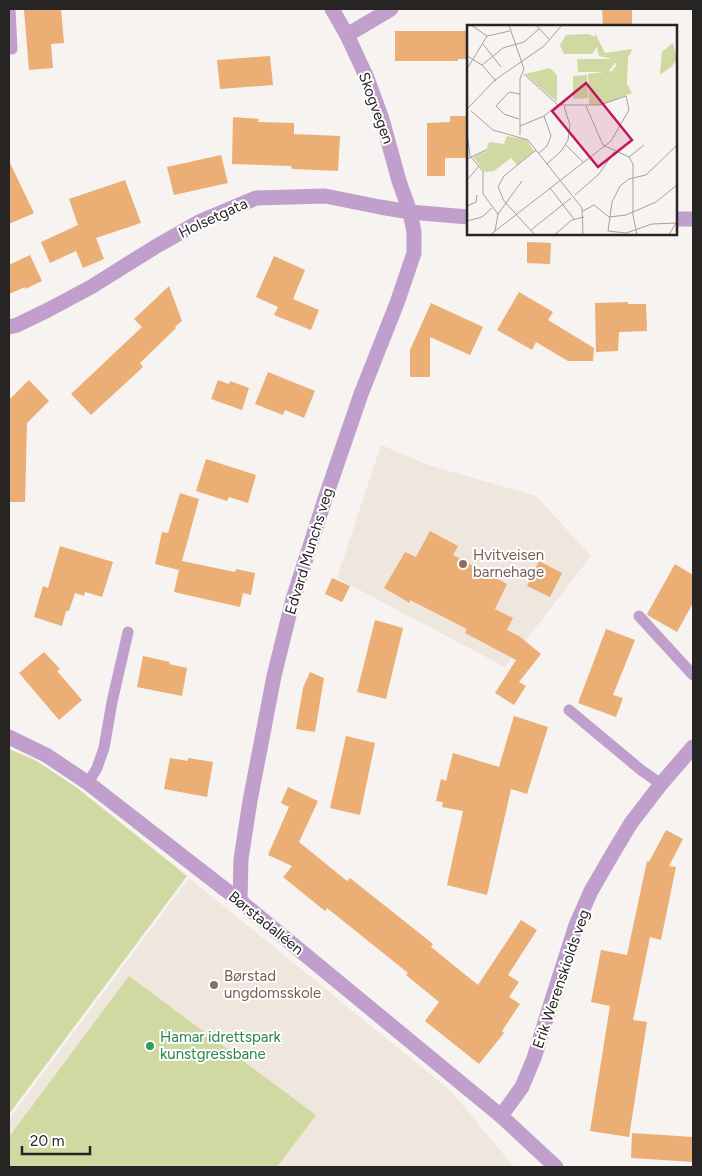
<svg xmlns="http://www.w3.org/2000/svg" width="702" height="1176" font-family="Figtree,sans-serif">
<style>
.built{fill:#efe6de}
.green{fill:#cfd9a1}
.building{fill:#ebae74}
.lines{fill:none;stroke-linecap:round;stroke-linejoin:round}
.service{stroke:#c19fcc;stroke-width:11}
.minor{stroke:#c19fcc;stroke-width:15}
.education-dot{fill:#8d6e63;stroke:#fff;stroke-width:2}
.leisure-dot{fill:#2e9e5b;stroke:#fff;stroke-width:2}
.labels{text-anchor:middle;stroke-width:4;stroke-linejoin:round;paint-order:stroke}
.street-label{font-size:15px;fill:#262524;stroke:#fff}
.education-label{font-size:15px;fill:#785e54;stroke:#fff;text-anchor:start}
.leisure-label{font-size:15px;fill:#27864d;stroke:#fff;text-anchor:start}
.inset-road{fill:none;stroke:#a3a19f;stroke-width:1}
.view{fill:#c2185b;fill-opacity:0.15;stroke:#c2185b;stroke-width:2.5}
.inset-edge{fill:none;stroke:#262524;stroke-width:2.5}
</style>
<rect width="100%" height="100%" fill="#f6f3f1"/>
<g class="built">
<polygon points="381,445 428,465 536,496 591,556 505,667 337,578"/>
<polygon points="189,878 451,1091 514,1167 9,1167 9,1119"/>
</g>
<g class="green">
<polygon points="9,749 35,760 76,787 187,876 9,1114"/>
<polygon points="129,976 316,1115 277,1167 9,1167 9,1137"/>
</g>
<g class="building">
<polygon points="26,9 61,9 64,43 51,44 53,68 29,70 24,10 27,10"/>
<polygon points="602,9 632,9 632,26 603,26"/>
<polygon points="395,31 468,31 468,59 458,59 458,61 395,61"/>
<polygon points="270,56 273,85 220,89 217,60"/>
<polygon points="450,116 468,116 468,158 445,158 445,176 427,176 427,123 450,122"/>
<polygon points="233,117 259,119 258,122 294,123 294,134 340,136 338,171 292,169 291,166 232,164"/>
<polygon points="221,155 228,183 174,195 167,167"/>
<polygon points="9,161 34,213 9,224"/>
<polygon points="125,180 141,223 96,238 104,259 83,268 76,251 50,263 41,242 78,225 69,199"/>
<polygon points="527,242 551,243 550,264 527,263"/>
<polygon points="30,255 42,281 25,289 25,287 9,294 9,265"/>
<polygon points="274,256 305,270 293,299 319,310 311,330 274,315 278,307 256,297"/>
<polygon points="169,286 182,321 175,327 176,328 140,363 143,367 91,415 71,394 142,327 134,319"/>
<polygon points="519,292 553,312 548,320 594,348 593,361 568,361 536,342 532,350 497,330"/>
<polygon points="628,302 628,304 646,304 647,331 619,332 618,351 596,352 595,303"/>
<polygon points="431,303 483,327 470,355 430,337 430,377 410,377 410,350"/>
<polygon points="268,372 315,391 304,418 285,410 283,415 255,404"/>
<polygon points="29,380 49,401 27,423 25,502 9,502 9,400"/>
<polygon points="218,380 229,384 230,381 249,388 242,410 211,399"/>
<polygon points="206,459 256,475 248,503 229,497 227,501 196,491"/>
<polygon points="180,493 199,499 182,561 235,572 236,569 255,573 251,595 243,593 240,607 174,592 179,570 155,564 162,532 168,533"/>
<polygon points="430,531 458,546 453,555 507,584 495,609 513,618 507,630 519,636 541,654 519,682 526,686 514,705 495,693 516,660 465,633 467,629 410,600 410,603 384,588 405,552 416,557"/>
<polygon points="60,546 113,562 102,597 85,592 84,596 75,593 69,611 66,611 62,626 34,617 43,586 48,588"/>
<polygon points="539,561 562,573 550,597 527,586"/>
<polygon points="675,564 693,575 693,603 677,632 649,616 647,614"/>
<polygon points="332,578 350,586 342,602 325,594"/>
<polygon points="375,620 403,628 386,699 357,692"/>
<polygon points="606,629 635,640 613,695 623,698 616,717 578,703"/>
<polygon points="44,652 60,669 57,671 82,700 59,720 19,673"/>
<polygon points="143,656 170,662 169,664 187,668 182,696 137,687"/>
<polygon points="310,672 324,678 315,732 296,729 303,688"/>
<polygon points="514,716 548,727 527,794 511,789 487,895 447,885 463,811 442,807 443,802 436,801 441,779 446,781 453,753 499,767"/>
<polygon points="346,736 375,743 360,815 330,808"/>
<polygon points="170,758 188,761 188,758 213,762 207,797 164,789"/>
<polygon points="288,787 318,801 299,842 347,881 350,878 433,944 431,947 478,985 521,920 537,930 508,975 519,982 509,997 520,1004 502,1031 504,1033 479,1064 425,1021 439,1002 406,975 408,973 327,908 325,911 283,877 292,866 268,855 289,807 281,803"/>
<polygon points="666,830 683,839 669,866 676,867 661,940 650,937 633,1020 647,1022 629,1137 590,1131 610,1006 591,1002 601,950 627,955 647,861 649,862"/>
<polygon points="632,1133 693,1137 693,1162 631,1158"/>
</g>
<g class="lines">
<g class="service">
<polyline points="10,9 12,49"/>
<polyline points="639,616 693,675"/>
<polyline points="569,710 641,770 661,784"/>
<polyline points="88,783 97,768 104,748 112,702 128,632"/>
</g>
<g class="minor">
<polyline points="347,35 391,9"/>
<polyline points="676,219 693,219"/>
<polyline points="9,327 17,325 48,310 91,287 155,247 199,222 256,198 325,196 380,207 410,212 468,217"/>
<polyline points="9,737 46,755 88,783 240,901 501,1116 556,1167"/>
<polyline points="240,901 241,859 250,801 274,676 293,599 326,496 361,394 397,303 414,253 414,232 410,212 399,181 382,119 367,78 347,35 332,9"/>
<polyline points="501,1116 522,1087 534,1058 551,1003 576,925 591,891 613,853 631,823 661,784 693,747"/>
</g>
</g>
<g class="education-dot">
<circle cx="463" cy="564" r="5"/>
<circle cx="214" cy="985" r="5"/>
</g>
<circle class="leisure-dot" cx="150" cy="1046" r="5"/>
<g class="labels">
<g class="street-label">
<text transform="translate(376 108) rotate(70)" y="5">Skogvegen</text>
<text transform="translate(213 218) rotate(-25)" y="5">Holsetgata</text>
<text transform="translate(309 551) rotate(-73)" y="5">Edvard Munchs veg</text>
<text transform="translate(266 923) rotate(39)" y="5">Børstadalléen</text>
<text transform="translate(561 979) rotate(-71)" y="5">Erik Werenskiolds veg</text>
</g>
<g class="education-label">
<text x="473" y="560">Hvitveisen<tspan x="473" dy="17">barnehage</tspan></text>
<text x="224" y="981">Børstad<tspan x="224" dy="17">ungdomsskole</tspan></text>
</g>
<g class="leisure-label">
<text x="160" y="1042">Hamar idrettspark<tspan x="160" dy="17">kunstgressbane</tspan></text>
</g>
</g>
<g transform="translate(467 25)">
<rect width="210" height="210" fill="#f6f3f1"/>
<path d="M128,8L138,28L166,24L161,32L160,59L165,68L134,80H122L121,49L145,46L149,41V37L141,47H111L110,34H145L132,31L130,22L125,29H97L93,20L99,10L121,9L128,12ZM206,18L210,34L205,41L177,62L193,50L195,27ZM83,43L90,50V77L58,49ZM120,50L121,73L106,74V51ZM40,111L60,115L67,126L50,140L44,133L27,146L18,147L6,132L19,126L22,117L37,119Z" fill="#cfd9a1"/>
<path class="inset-road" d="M4,0L20,11L43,6M42,0L57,44L53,54V110M69,0L82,14M16,19L34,42M0,31L15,40L29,56M15,40L36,23L57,17L72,4M0,44L20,11M119,81L136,120L162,132L166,139V190L170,210M0,84L28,55L77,21L95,0M4,86L26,105L61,115L115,183L116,210M52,94L37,89L29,81L42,67L53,69M53,101L77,91L91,80M0,107L3,131M99,120L116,137M210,120L179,150L162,154L153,161L145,177L141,206L159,208L185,199L210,198M72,128L80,121L84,111L77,91M3,131L16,146V169L31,189M162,132L177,120M0,134L19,125M80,139L95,125L101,115L103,100L97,81M0,155L12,141M83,163L107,194M108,170L132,149L147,127M0,181L9,177L10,170M116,186L127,180L142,192L159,190L189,177L210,160M0,196L15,192L25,183M64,205L104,173M28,206L31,189L55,156M23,210L144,116L162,85L159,71L133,80H91L57,49M68,210L37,176L31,162L37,151L69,125M87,210L105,195L117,192M202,210L210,196"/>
<path class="view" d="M119,58L165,115L131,142L85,86Z"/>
<rect width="210" height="210" class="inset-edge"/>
</g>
<rect width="702" height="1176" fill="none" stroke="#262524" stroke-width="20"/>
<path d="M22 1146v8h68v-8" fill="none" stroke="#262524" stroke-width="2.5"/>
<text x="30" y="1146" font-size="15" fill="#262524" stroke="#ffffff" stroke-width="4" paint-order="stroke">20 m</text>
</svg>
